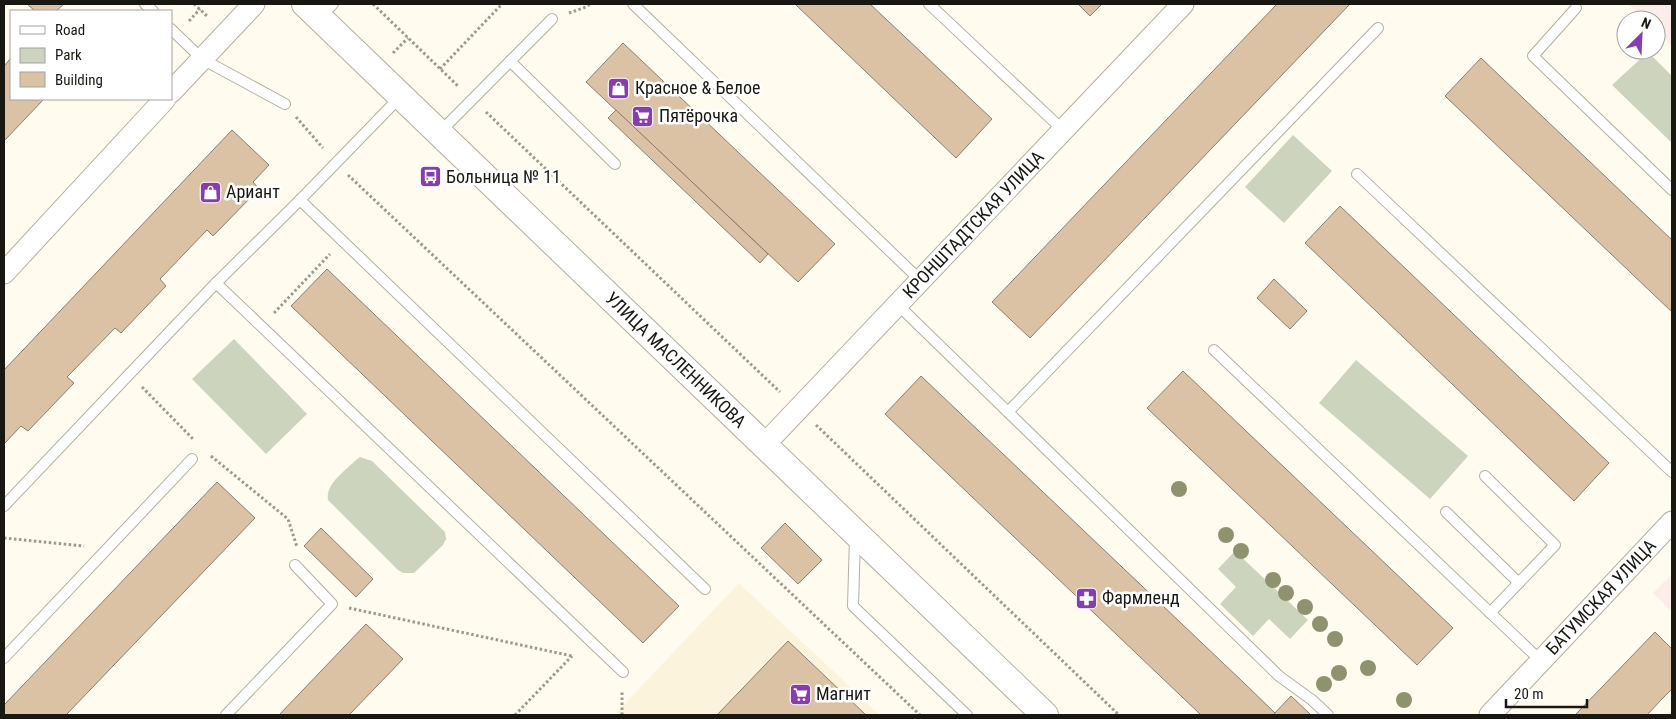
<svg xmlns="http://www.w3.org/2000/svg" width="1676" height="719" font-family="'Roboto Condensed',sans-serif">
<style>
.built{fill:#fbf3dc}
.education{fill:#fcede8}
.green{fill:#cdd4be}
.building{fill:#dbc2a5;stroke:#887e72}
.lines{fill:none;stroke-linecap:round;stroke-linejoin:round}
.service-casing{stroke:#b4afa0;stroke-width:12}
.minor-casing{stroke:#b4afa0;stroke-width:23}
.tertiary-casing{stroke:#b4afa0;stroke-width:28}
.path{stroke:#9c998f;stroke-width:3;stroke-dasharray:2.5 2.5;stroke-linecap:butt}
.service{stroke:#fff;stroke-width:10}
.minor{stroke:#fff;stroke-width:21}
.tertiary{stroke:#fff;stroke-width:26}
.tree{fill:#8e926d}
.labels{text-anchor:middle;stroke-width:5;stroke-linejoin:round;paint-order:stroke}
.poi-label{font-size:18px;fill:#181711;stroke:#fff;text-anchor:start}
.street-label{font-size:18px;fill:#181711;stroke:#fff}
</style>
<rect width="100%" height="100%" fill="#fffbee"/>
<polygon class="built" points="739,583 880,715 620,715 617,712"/>
<g class="education">
<polygon points="1628,4 1672,4 1672,46 1656,30 1656,20 1645,20"/>
<polygon points="1672,574 1672,612 1653,593"/>
</g>
<g class="green">
<polygon points="1648,52 1672,76 1672,143 1612,85"/>
<polygon points="1293,135 1332,171 1284,223 1245,187"/>
<polygon points="234,339 307,414 266,454 192,379"/>
<polygon points="1356,360 1468,456 1430,499 1319,403"/>
<path d="M360,457L372,461L445,532L446,539L443,545L414,573H403L398,570L328,500C325,484 346,470 356,460Z"/>
<polygon points="1235,551 1308,620 1290,639 1269,619 1253,636 1220,604 1236,587 1218,569"/>
</g>
<g class="building">
<polygon points="27,4 64,4 56,11 35,11"/>
<polygon points="795,4 870,4 992,119 956,158"/>
<polygon points="1078,4 1102,4 1090,16"/>
<polygon points="1277,4 1350,4 1030,338 992,302"/>
<polygon points="623,43 835,244 798,282 586,82"/>
<polygon points="11,58 11,99 44,99 4,141 4,66"/>
<polygon points="1481,58 1672,240 1672,312 1445,96"/>
<polygon points="616,110 768,254 760,263 608,118"/>
<polygon points="232,130 269,165 253,182 259,189 213,236 207,230 160,279 166,286 121,333 115,328 67,377 74,383 28,431 21,426 4,444 4,370"/>
<polygon points="1340,206 1609,463 1574,501 1305,243"/>
<polygon points="327,269 679,606 643,643 291,306"/>
<polygon points="1274,279 1307,311 1290,329 1257,298"/>
<polygon points="1183,371 1453,628 1417,665 1147,408"/>
<polygon points="921,376 1243,682 1275,713 1273,715 1201,715 885,414"/>
<polygon points="217,482 255,518 66,715 4,715 4,705"/>
<polygon points="785,523 822,560 798,584 761,548"/>
<polygon points="321,528 373,579 356,597 304,546"/>
<polygon points="366,624 403,659 349,715 279,715"/>
<polygon points="1655,632 1672,649 1672,689 1662,699 1647,715 1575,715"/>
<polygon points="788,641 847,697 866,715 717,715"/>
<polygon points="1291,696 1311,715 1273,715"/>
</g>
<g class="lines">
<defs>
<g id="service">
<polyline points="145,4 153,11"/>
<polyline points="633,4 920,280"/>
<polyline points="929,4 1063,130"/>
<polyline points="1576,8 1533,56 1672,190"/>
<polyline points="320,17 333,4"/>
<polyline points="171,29 202,59 285,104"/>
<polyline points="510,61 615,164"/>
<polyline points="440,132 552,19"/>
<polyline points="1357,174 1672,472"/>
<polyline points="300,200 705,589"/>
<polyline points="216,283 623,672"/>
<polyline points="897,304 1279,676 1312,700 1328,715"/>
<polyline points="1214,350 1541,661"/>
<polyline points="1008,412 1378,28"/>
<polyline points="1485,476 1555,545 1490,613"/>
<polyline points="4,506 216,283 300,200 401,96"/>
<polyline points="1446,512 1519,583"/>
<polyline points="855,537 853,606 967,715"/>
<polyline points="4,658 192,459"/>
<polyline points="226,715 332,604 295,565"/>
</g>
<g id="minor">
<polyline points="171,92 254,4"/>
<polyline points="4,273 165,99"/>
<path id="s1" d="M764,445L1183,4"/>
<path id="s2" d="M1490,715L1672,522"/>
</g>
<g id="tertiary">
<path id="s3" d="M305,4L1045,715"/>
</g>
</defs>
<use href="#service" class="service-casing"/>
<use href="#minor" class="minor-casing"/>
<use href="#tertiary" class="tertiary-casing"/>
<g class="path">
<polyline points="194,4 208,17"/>
<polyline points="373,4 459,87"/>
<polyline points="569,13 586,7 590,4"/>
<polyline points="189,21 200,9"/>
<polyline points="393,53 408,38"/>
<polyline points="440,69 502,4"/>
<polyline points="486,112 780,392"/>
<polyline points="296,117 323,148"/>
<polyline points="348,175 920,715"/>
<polyline points="274,313 330,254"/>
<polyline points="142,387 194,440"/>
<polyline points="816,425 1119,715"/>
<polyline points="211,456 288,519 297,547"/>
<polyline points="4,538 84,546"/>
<polyline points="349,608 572,656"/>
<polyline points="515,715 572,656"/>
<polyline points="622,715 622,691"/>
</g>
<use href="#service" class="service"/>
<use href="#minor" class="minor"/>
<use href="#tertiary" class="tertiary"/>
</g>
<g class="tree">
<circle cx="1179" cy="489" r="8"/>
<circle cx="1226" cy="535" r="8"/>
<circle cx="1241" cy="551" r="8"/>
<circle cx="1273" cy="580" r="8"/>
<circle cx="1286" cy="593" r="8"/>
<circle cx="1305" cy="607" r="8"/>
<circle cx="1320" cy="624" r="8"/>
<circle cx="1335" cy="639" r="8"/>
<circle cx="1368" cy="668" r="8"/>
<circle cx="1339" cy="673" r="8"/>
<circle cx="1324" cy="684" r="8"/>
<circle cx="1404" cy="700" r="8"/>
</g>
<defs>
<symbol id="shop-square" viewBox="-11 -11 22 22"><rect x="-9" y="-9" width="18" height="18" rx="4" fill="#883daf" stroke="#fff"/><path d="M-5-2.5h2.3a2.7 3.5 0 0 1 5.4 0H5L5.5 6h-11ZM-1.5-2.5h3a1.5 2.3 0 0 0-3 0Z" fill="#fff"/></symbol>
<symbol id="supermarket-square" viewBox="-11 -11 22 22"><rect x="-9" y="-9" width="18" height="18" rx="4" fill="#883daf" stroke="#fff"/><path d="M-6-5.5h2.5l.6 2H6L4.5 2H-2.5L-4.4-4H-6ZM-1.5 3.2a1.3 1.3 0 1 0 .1 0ZM3 3.2a1.3 1.3 0 1 0 .1 0Z" fill="#fff"/></symbol>
<symbol id="bus-square" viewBox="-11 -11 22 22"><rect x="-9" y="-9" width="18" height="18" rx="4" fill="#883daf" stroke="#fff"/><path d="M-5-6H5V4H4V6H2V4H-2V6H-4V4H-5ZM-3.5-4V0h7V-4ZM-3.5 1.2v1.5H-2V1.2ZM2 1.2v1.5H3.5V1.2Z" fill="#fff"/></symbol>
<symbol id="pharmacy-square" viewBox="-11 -11 22 22"><rect x="-9" y="-9" width="18" height="18" rx="4" fill="#883daf" stroke="#fff"/><path d="M-2-6h4v4h4v4h-4v4h-4v-4h-4v-4h4Z" fill="#fff"/></symbol>
</defs>
<g fill-rule="evenodd">
<use href="#shop-square" x="606" y="76" width="25" height="25"/>
<use href="#supermarket-square" x="630" y="104" width="25" height="25"/>
<use href="#bus-square" x="418" y="164" width="25" height="25"/>
<use href="#shop-square" x="198" y="180" width="25" height="25"/>
<use href="#pharmacy-square" x="1074" y="586" width="25" height="25"/>
<use href="#supermarket-square" x="788" y="682" width="25" height="25"/>
</g>
<g class="labels">
<g class="poi-label">
<text x="635" y="94">Красное &amp; Белое</text>
<text x="659" y="122">Пятёрочка</text>
<text x="446" y="183">Больница № 11</text>
<text x="226" y="198">Ариант</text>
<text x="1102" y="604">Фармленд</text>
<text x="816" y="700">Магнит</text>
</g>
<g class="street-label">
<text dy="6" stroke="none"><textPath href="#s1" startOffset="304">КРОНШТАДТСКАЯ УЛИЦА</textPath></text>
<text dy="6" stroke="none"><textPath href="#s3" startOffset="514">УЛИЦА МАСЛЕННИКОВА</textPath></text>
<text dy="6" stroke="none"><textPath href="#s2" startOffset="162">БАТУМСКАЯ УЛИЦА</textPath></text>
</g>
</g>
<rect width="1676" height="719" fill="none" stroke="#181711" stroke-width="10"/>
<rect x="10" y="10" width="162" height="90" fill="#ffffff" stroke="#a3a2a0"/>
<rect x="20" y="26" width="25" height="8" fill="#ffffff" stroke="#a3a2a0"/>
<text x="55" y="35" font-size="15" fill="#181711">Road</text>
<rect x="20" y="48" width="25" height="15" fill="#cdd4be" stroke="#a3a2a0"/>
<text x="55" y="60" font-size="15" fill="#181711">Park</text>
<rect x="20" y="72" width="25" height="15" fill="#dbc2a5" stroke="#a3a2a0"/>
<text x="55" y="85" font-size="15" fill="#181711">Building</text>
<g transform="translate(1641 35) rotate(24)"><circle r="24" fill="#ffffff" stroke="#a3a2a0"/>
<path d="M0-4L9 19L0 12L-9 19Z" fill="#883daf"/>
<text y="-8" font-size="14" font-weight="bold" text-anchor="middle" fill="#181711">N</text>
</g>
<path d="M1506 699v8h81v-8" fill="none" stroke="#181711" stroke-width="2.5"/>
<text x="1514" y="699" font-size="15" fill="#181711" stroke="#ffffff" stroke-width="4" paint-order="stroke">20 m</text>
</svg>
